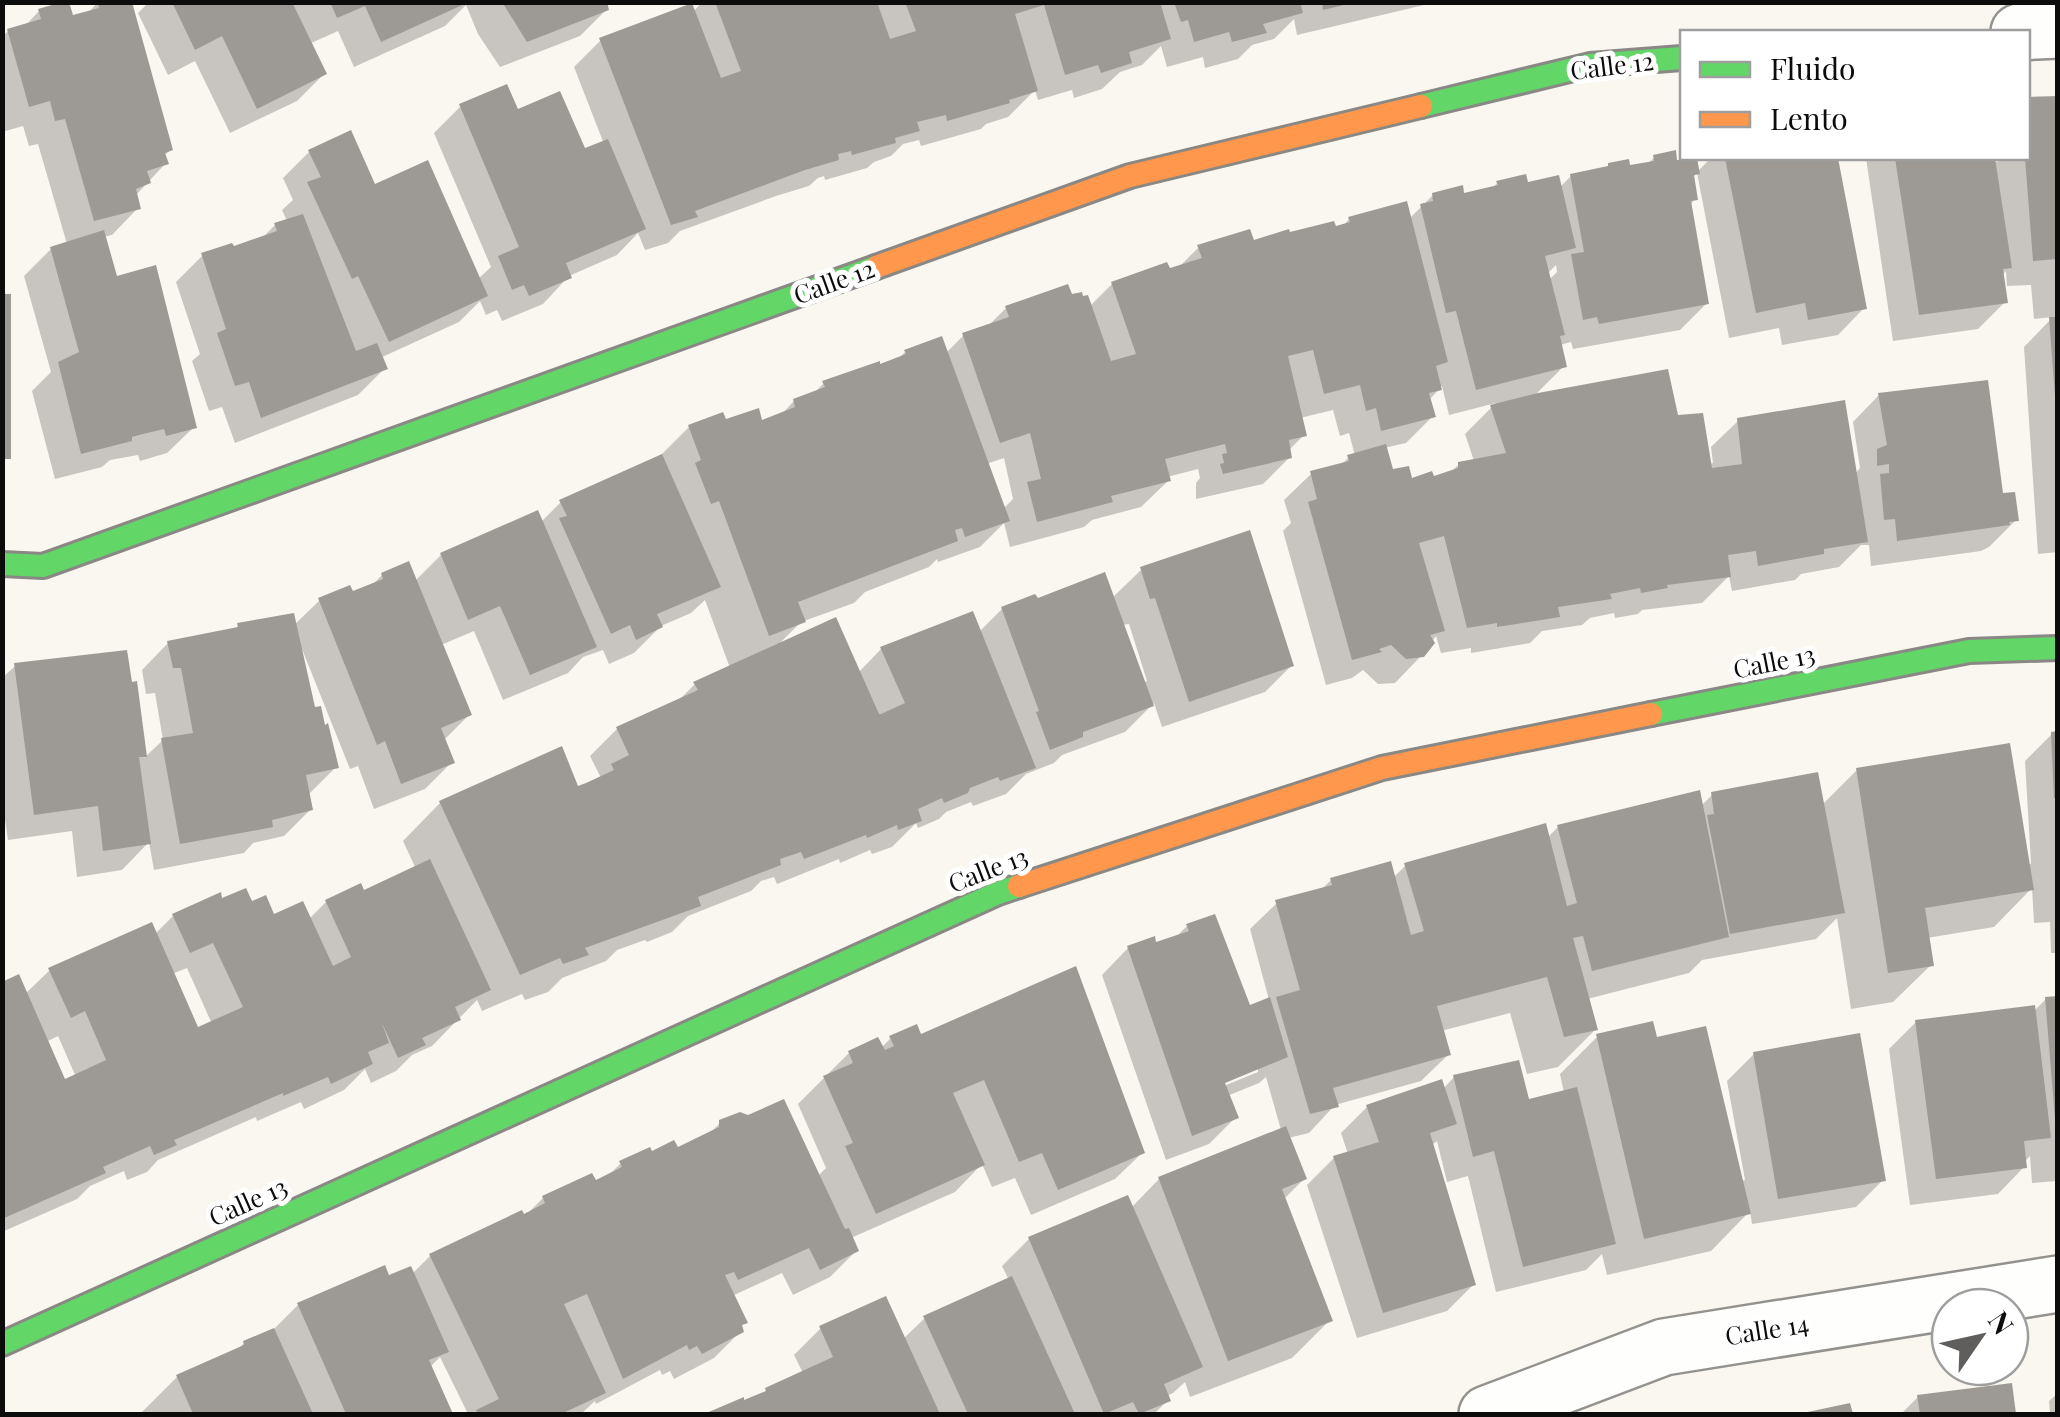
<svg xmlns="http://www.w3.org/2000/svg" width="2060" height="1417" font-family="'Playfair Display',serif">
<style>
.shadow{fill:#0003;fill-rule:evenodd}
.building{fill:#9d9a96}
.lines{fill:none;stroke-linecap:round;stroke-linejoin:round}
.street-casing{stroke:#93928f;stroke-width:60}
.fast-casing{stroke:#8a8885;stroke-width:28}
.slow-casing{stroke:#8a8885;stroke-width:28}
.street{stroke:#fefefd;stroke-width:55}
.fast{stroke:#63d668;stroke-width:22}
.slow{stroke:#ff974d;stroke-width:22}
.labels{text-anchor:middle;stroke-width:10;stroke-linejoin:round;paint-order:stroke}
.street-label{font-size:25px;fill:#0c0c0c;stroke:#fff}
</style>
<rect width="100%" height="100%" fill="#faf7f0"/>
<g class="shadow">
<polygon points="98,2 129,2 171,149 164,156 166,163 135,196 138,208 112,235 103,237 115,279 194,427 167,453 140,461 138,455 110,460 102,467 55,479 32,391 51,372 24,276 51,249 67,244 38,144 29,146 23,126 2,132 2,37 8,31 24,27 39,11 71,18 87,14"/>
<polygon points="149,2 604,2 607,9 580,36 500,67 478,34 466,5 445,26 354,67 338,31 309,44 324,74 297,101 230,133 195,61 168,75 138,13"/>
<polygon points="702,2 1437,2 1297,35 1294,19 1274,39 1252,45 1238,59 1205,68 1203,57 1167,67 1161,46 1142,65 1120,72 1102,89 1074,98 1072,90 1038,100 1035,90 1008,117 986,124 981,129 921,146 919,140 903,144 891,156 874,162 867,168 825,180 824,176 818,178 809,186 776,196 680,231 668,243 645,250 638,233 617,255 569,276 543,304 502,321 497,310 486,315 480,301 459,322 380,358 385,368 358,395 235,443 222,407 209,411 192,361 200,354 176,282 203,255 261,239 275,225 287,221 282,210 293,200 283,178 309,152 374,187 478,279 491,267 434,133 461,106 517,112 584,152 604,144 574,67 601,40 693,12"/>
<polygon points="2058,98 2058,552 2038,554 2024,347 2053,317 2034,319 2031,285 2007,286 2006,271 2001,276 2005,302 1978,329 1893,341 1866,158 1993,158 1994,162 1998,162 1997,158 2028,158 2028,100"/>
<path d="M1655,157L1697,172L1711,158H1835L1864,308L1838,335L1782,345L1779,328L1729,338L1697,173L1692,178L1695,199L1690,205L1707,303L1680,330L1573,349L1571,342L1560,345L1564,366L1534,396L1676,418L1709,464L1713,463L1711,447L1738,421L1855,474L1860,468L1853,422L1879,395L2000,496L2016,520L1989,547L1981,551L1871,566L1869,545H1861L1839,567L1801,574L1795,580L1732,591L1729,576L1702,603L1642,610L1638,614L1615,618L1614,613L1590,618L1582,625L1542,631L1530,643L1471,653V648L1441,653L1436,636L1422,655L1395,683L1378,684L1363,670L1352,678L1326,685L1283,531L1291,523L1284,500L1311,474L1340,466L1349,457L1355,456L1349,433L1340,436L1333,410L1300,418L1304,435L1288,451L1290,457L1263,484L1196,499V483L1200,478L1198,469L1167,477L1168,481L1141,507L1092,520L1084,527L1010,547L1004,523L980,547L938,562L937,559L929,567L865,592L854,603L801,622L778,645L858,673L881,649L979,632L1002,609L1037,601L1112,598L1141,570L1291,666L1265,692L1162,727L1154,703L1125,732L1062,755L1054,763L1026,774L1006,794L973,806L971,802L946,812L939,819L918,828L916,823L892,847L872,854L870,850L840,863L839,859L777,884L774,877L761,881L751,891L688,916L672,932L647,942L645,940L617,950L606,961L562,978L548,992L525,1000L522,994L482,1011L477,1000L432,1046L412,1055L396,1071L371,1083L365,1069L344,1090L304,1109L301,1102L257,1121L256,1117L158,1160L147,1172L127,1180L124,1171L90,1186L77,1199L2,1232V984L25,994L50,970L155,934L173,916L221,902L251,904L273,917L309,919L326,902L363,894L416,869L403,841L440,803L577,789L601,778L590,756L617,729L675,704L695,684L730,668L705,600L691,613L661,626L634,653L609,664L603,650L583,657L568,673L503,700L474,631L441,645L470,714L443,741L452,762L425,789L374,809L358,766L350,769L302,649L299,650L313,710L336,767L309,794L310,810L284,836L253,843L244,853L154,870L149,842L122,870L77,877L72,831L8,840L2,799V678L15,666L135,684L144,758L163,740L155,693L146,694L142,670L168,643L232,631L238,626L294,625L320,600L353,594L370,587L382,575L415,581L441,555L541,522L561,502L657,459L689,427L725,422L761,423L780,416L794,401L812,395L824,383L879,368L897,360L905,352L946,353L964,335L986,328L1006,308L1071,297L1089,307L1112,284L1177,269L1199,247L1252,243L1334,229L1343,226L1349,219H1409L1433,195L1462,196L1491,190L1497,183L1559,188L1571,176L1647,164ZM1556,265L1557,272L1549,280L1547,274ZM1442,386L1449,415L1496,403L1465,434L1474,461L1459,464L1449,474L1433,479L1410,481L1392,472L1384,448L1406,443L1433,416L1429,400ZM1004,458L1013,499L1003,509L986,464ZM1129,624L1147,681L1143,683L1122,625ZM187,968L212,1024L197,1031L172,974ZM58,1036L76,1077L64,1082L46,1042Z"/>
<path d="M2052,734H2058V953H2051L2050,922L2034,923L2032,888L1994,927L1927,938L1931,965L1893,1002L1851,1009L1837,918L1816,939L1702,960L1689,973L1587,999L1595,1030L1558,1067L1527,1074L1510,1013L1441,1031L1448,1055L1421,1081L1335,1105L1309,1133L1288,1138L1304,1179L1284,1199L1330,1320L1292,1358L1190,1397L1185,1382L1173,1393L1167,1396L1168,1400L1154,1414H711L742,1401L760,1396L767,1390L803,1373L794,1355L821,1328L903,1339L925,1318L1009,1280L1002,1266L1029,1239L1131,1208L1159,1179L1281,1130L1266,1077L1259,1083L1227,1096L1236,1117L1209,1144L1166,1160L1102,975L1128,948L1155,945L1174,939L1187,926L1249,1008L1269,1000L1250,929L1277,903L1321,890L1331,880L1393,878L1406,865L1547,838L1558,827L1701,806L1712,795L1822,805L1857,770L2027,864H2031L2025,761ZM1258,1067V1072L1214,1090L1212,1085Z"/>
<polygon points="2058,998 2058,1181 2032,1183 2030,1156 2024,1162 2024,1167 1998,1194 1910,1205 1889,1049 1916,1022 2033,1012 2046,999"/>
<polygon points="1598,1036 1655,1040 1741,1181 1745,1180 1727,1081 1754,1054 1883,1180 1856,1207 1752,1224 1750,1211 1711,1251 1607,1275 1602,1254 1586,1270 1496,1292 1468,1176 1447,1182 1437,1141 1431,1146 1474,1284 1447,1311 1357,1338 1307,1185 1334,1158 1348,1154 1341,1133 1367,1107 1443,1089 1454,1077 1527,1102 1564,1093 1560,1074"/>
<polygon points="891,1038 920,1038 1142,1153 1115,1179 1031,1215 1015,1178 992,1187 982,1164 955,1192 851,1238 856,1251 830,1277 793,1295 782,1273 732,1296 741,1331 714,1358 674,1379 670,1371 662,1375 660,1370 596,1404 595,1401 581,1414 468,1414 440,1357 430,1367 451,1414 140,1414 177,1377 235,1352 244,1343 272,1331 298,1305 388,1279 412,1274 430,1256 526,1215 543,1198 591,1176 594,1183 607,1177 621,1163 677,1150 708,1135 721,1122 818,1176 826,1168 798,1104 849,1053 881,1048"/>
<polygon points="2010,1385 2014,1414 1901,1414 1918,1397"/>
<polygon points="2058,1393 2058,1414 2050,1414 2049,1401"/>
</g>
<g class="building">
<polygon points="62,2 69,2 73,15 99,8 98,2 132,2 173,150 165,153 169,164 147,171 151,183 136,189 141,209 94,221 65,119 55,121 50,101 29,107 7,29 41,19 38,9"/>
<polygon points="172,2 292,2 327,74 257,109 222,36 195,50"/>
<polygon points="330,2 469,2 381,42 365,6 337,18"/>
<polygon points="502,2 607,2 609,10 527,42"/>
<polygon points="715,2 877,2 890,39 916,31 905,2 1160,2 1171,39 1129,52 1132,63 1101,73 1098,65 1065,75 1044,5 1015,14 1038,91 1009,100 1010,103 947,121 946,115 917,122 920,131 895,138 896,143 852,155 851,151 838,154 839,160 805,170 695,211 698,217 671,225 599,38 692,3 721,78 741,71"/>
<polygon points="1174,2 1300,2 1303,13 1263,24 1267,33 1232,42 1229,32 1194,42 1188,20 1181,22"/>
<polygon points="1322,2 1348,2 1348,4 1323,10"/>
<polygon points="507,84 518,109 560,91 585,148 608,139 646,229 566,263 572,278 529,296 524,285 512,290 498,256 519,247 459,104"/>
<polygon points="2058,96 2058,259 2033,261 2025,158 2028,158 2028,97"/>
<polygon points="351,130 375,184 428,160 488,296 389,342 358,276 352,279 307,182 321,177 308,150"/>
<polygon points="1676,150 1677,160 1697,158 1700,174 1694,175 1698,200 1691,201 1709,304 1599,324 1597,317 1583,320 1571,254 1584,252 1570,174 1608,166 1608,163 1629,159 1630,165 1654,161 1653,155"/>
<polygon points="1725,158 1838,158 1867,309 1808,320 1805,303 1756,313"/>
<polygon points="1895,158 1995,158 2012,268 2003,269 2008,303 1919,315"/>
<polygon points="1526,174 1528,182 1559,175 1576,248 1545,256 1565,335 1560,336 1567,367 1476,390 1456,311 1446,313 1420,204 1433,201 1432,193 1463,185 1464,193 1498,185 1496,181"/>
<polygon points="1407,201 1448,362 1436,366 1442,390 1429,393 1436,417 1381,431 1376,408 1366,411 1360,385 1324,394 1313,350 1288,356 1307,436 1289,440 1292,458 1223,474 1220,464 1224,463 1222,454 1227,453 1225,444 1165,459 1171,481 1111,496 1113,502 1037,522 1027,482 1041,479 1030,433 1000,443 962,333 1009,317 1005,306 1068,284 1072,294 1082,292 1083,296 1088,295 1111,361 1136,354 1111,282 1167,262 1170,268 1202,258 1197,245 1250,229 1254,240 1289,229 1290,232 1334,221 1336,226 1350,222 1348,217"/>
<polygon points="303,214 356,351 377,343 388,369 261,418 249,382 235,386 217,333 226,329 201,253 232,243 234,246 277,231 274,223"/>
<polygon points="104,230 117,276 156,265 197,428 166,436 164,429 139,435 132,437 132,441 81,454 58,362 79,352 50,247"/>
<rect x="2" y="294" width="9" height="165"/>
<polygon points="2049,317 2058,317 2058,396 2055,396"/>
<polygon points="942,336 1010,521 965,537 962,528 955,530 958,541 798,602 806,622 769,636 719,501 711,504 695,463 701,460 688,425 723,412 726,419 759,408 762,420 795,407 793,399 825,387 822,381 880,361 880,364 906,354 904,350"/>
<polygon points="1668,369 1678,415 1703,413 1712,468 1742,464 1737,418 1845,400 1868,542 1824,549 1824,554 1758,566 1756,551 1728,555 1731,577 1667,585 1668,588 1641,593 1640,588 1610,594 1612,599 1558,607 1560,617 1497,627 1497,623 1467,628 1444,536 1419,543 1445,631 1430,635 1435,643 1424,657 1406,659 1391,645 1379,649 1382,652 1352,660 1308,502 1317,499 1310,471 1349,461 1347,455 1386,444 1393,469 1409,466 1412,478 1432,471 1434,476 1458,468 1458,462 1506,453 1490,405 1538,393"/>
<polygon points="1988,380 2003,493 2015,492 2019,521 2009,522 2010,525 1897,541 1895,519 1884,520 1880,474 1889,473 1889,464 1877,466 1877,449 1887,445 1878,393"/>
<polygon points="662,454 721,587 657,614 663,627 636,640 630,625 611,634 559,518 567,516 559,500"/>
<polygon points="538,510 597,647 530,675 500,606 468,620 440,553"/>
<polygon points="1250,530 1294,666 1189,702 1155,598 1150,599 1140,567"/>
<polygon points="409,561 472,715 441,728 455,763 401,784 385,741 377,745 318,598 350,585 353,591 383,579 381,573"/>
<polygon points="1105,572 1154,706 1083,732 1083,737 1050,750 1036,712 1039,711 1001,607 1035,594 1038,598"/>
<polygon points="973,611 1036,768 1000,781 998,777 970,788 968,793 944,803 942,798 918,809 922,821 898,830 897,825 867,838 866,835 804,859 801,852 780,859 781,865 698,897 701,906 585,948 589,955 563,964 560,958 520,975 439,801 562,746 578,786 586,783 614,770 611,764 629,755 616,727 698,690 693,682 836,617 879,714 881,714 905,703 880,647"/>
<polygon points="294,613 315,707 321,706 325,725 328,723 339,768 306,775 313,810 272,820 273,827 263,829 180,844 161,738 193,733 181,668 173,668 167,641 238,627 237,623"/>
<polygon points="127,650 132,682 137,681 147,757 139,757 151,844 103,851 98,806 34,815 14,663"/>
<polygon points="2058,731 2058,798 2054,798 2051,732"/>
<polygon points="2010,743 2034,890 1925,908 1934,966 1888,973 1856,768"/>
<polygon points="1818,772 1845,913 1730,934 1707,815 1714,814 1711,792"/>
<polygon points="1700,790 1729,937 1592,971 1583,936 1573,938 1598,1030 1564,1037 1547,977 1437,1006 1451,1055 1333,1088 1339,1107 1310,1114 1276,997 1300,990 1275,900 1332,885 1330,878 1391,861 1411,935 1414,934 1424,931 1404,863 1546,823 1567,906 1577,903 1557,825"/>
<polygon points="430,859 491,990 455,1007 461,1020 422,1038 426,1045 398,1058 382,1023 389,1043 368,1052 373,1064 331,1084 328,1077 283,1096 283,1093 174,1140 177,1145 154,1155 150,1146 103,1167 106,1173 2,1219 2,982 19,974 65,1079 106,1060 85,1011 71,1018 48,968 152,922 198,1027 243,1007 213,943 190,953 172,914 221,892 222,898 246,888 252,901 266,895 274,914 303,901 333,966 351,957 325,900 361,883 364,890"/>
<polygon points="1215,914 1250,1005 1270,997 1288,1057 1225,1083 1239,1118 1192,1136 1127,946 1155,936 1156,942 1189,931 1186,924"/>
<polygon points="1076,966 1145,1153 1058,1190 1042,1153 1019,1162 984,1080 953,1093 985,1165 876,1214 845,1146 853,1143 823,1076 853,1063 848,1051 878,1037 885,1050 894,1046 889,1036 917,1024 921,1034"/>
<polygon points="2058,996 2058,1119 2055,1119 2045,997"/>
<polygon points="2035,1005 2051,1138 2024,1141 2027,1168 1936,1179 1915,1020"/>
<polygon points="1653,1021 1657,1037 1706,1026 1751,1214 1644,1239 1596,1034"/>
<polygon points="1860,1033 1886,1181 1778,1199 1753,1052"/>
<polygon points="1519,1060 1529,1099 1577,1087 1616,1244 1523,1267 1494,1151 1473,1157 1453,1075"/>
<polygon points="1442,1079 1457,1124 1430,1133 1476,1285 1383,1313 1333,1156 1379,1142 1366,1105"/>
<polygon points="784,1099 845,1229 849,1228 859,1251 820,1270 809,1248 738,1280 734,1272 725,1275 748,1323 742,1325 744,1332 702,1354 697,1346 689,1350 687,1345 623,1379 587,1294 564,1304 606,1393 561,1414 478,1414 476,1410 499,1399 429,1254 522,1210 524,1214 545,1203 542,1196 592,1173 596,1180 622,1167 619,1161 650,1147 652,1151 674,1140 678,1147 719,1127 719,1120 740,1112 748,1115"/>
<polygon points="1286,1126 1307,1179 1282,1189 1333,1321 1228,1361 1158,1177"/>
<polygon points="1128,1195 1203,1367 1164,1384 1171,1401 1139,1414 1133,1402 1104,1414 1028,1237"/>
<polygon points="385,1265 389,1275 411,1266 449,1352 429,1360 453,1414 346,1414 297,1303"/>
<polygon points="1012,1276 1075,1414 968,1414 923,1316"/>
<polygon points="886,1296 940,1414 704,1414 744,1397 744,1400 766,1391 765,1388 833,1357 819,1326"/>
<polygon points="274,1328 313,1414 193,1414 176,1375 244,1345 243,1341"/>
<polygon points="2012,1383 2016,1414 1920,1414 1917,1395"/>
<polygon points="1850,1403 1853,1414 1803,1414 1803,1413"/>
</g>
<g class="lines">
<defs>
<g id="street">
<polyline points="2019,32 2058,30"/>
<polyline points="1487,1414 1664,1347 2058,1284"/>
</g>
<g id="fast">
<polyline points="1421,106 1590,65 1682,58"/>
<polyline points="2,564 43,566 876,267"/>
<polyline points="1651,714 1969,651 2058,648"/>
<polyline points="2,1344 998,893 1019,886"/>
</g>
<g id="slow">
<polyline points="876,267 1130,176 1421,106"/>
<polyline points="1019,886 1382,768 1651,714"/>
</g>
</defs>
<use href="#street" class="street-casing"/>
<use href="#fast" class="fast-casing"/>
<use href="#slow" class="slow-casing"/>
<use href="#street" class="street"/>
<use href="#fast" class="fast"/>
<use href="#slow" class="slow"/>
</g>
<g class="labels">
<g class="street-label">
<text transform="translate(1612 66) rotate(-7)" y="9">Calle 12</text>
<text transform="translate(834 282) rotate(-20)" y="9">Calle 12</text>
<text transform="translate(1774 662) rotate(-11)" y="9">Calle 13</text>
<text transform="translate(988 870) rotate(-21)" y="9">Calle 13</text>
<text transform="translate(248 1202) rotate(-24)" y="9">Calle 13</text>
<text transform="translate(1767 1330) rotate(-9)" y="9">Calle 14</text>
</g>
</g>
<rect width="2060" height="1417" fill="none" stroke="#0c0c0c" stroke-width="10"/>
<rect x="1680" y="30" width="350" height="130" fill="#ffffff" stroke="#9e9e9e" stroke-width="2.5"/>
<rect x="1700" y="62" width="50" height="15" fill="#63d668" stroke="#9e9e9e" stroke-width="2.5"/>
<text x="1770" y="80" font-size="30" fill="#0c0c0c">Fluido</text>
<rect x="1700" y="112" width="50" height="15" fill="#ff974d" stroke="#9e9e9e" stroke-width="2.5"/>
<text x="1770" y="130" font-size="30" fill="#0c0c0c">Lento</text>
<g transform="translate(1980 1337) rotate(56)"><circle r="48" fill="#ffffff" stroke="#9e9e9e" stroke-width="2.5"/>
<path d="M0-8L18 38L0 25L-18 38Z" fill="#5f5e5c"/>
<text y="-15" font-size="28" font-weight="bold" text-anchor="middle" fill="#0c0c0c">N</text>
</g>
</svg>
